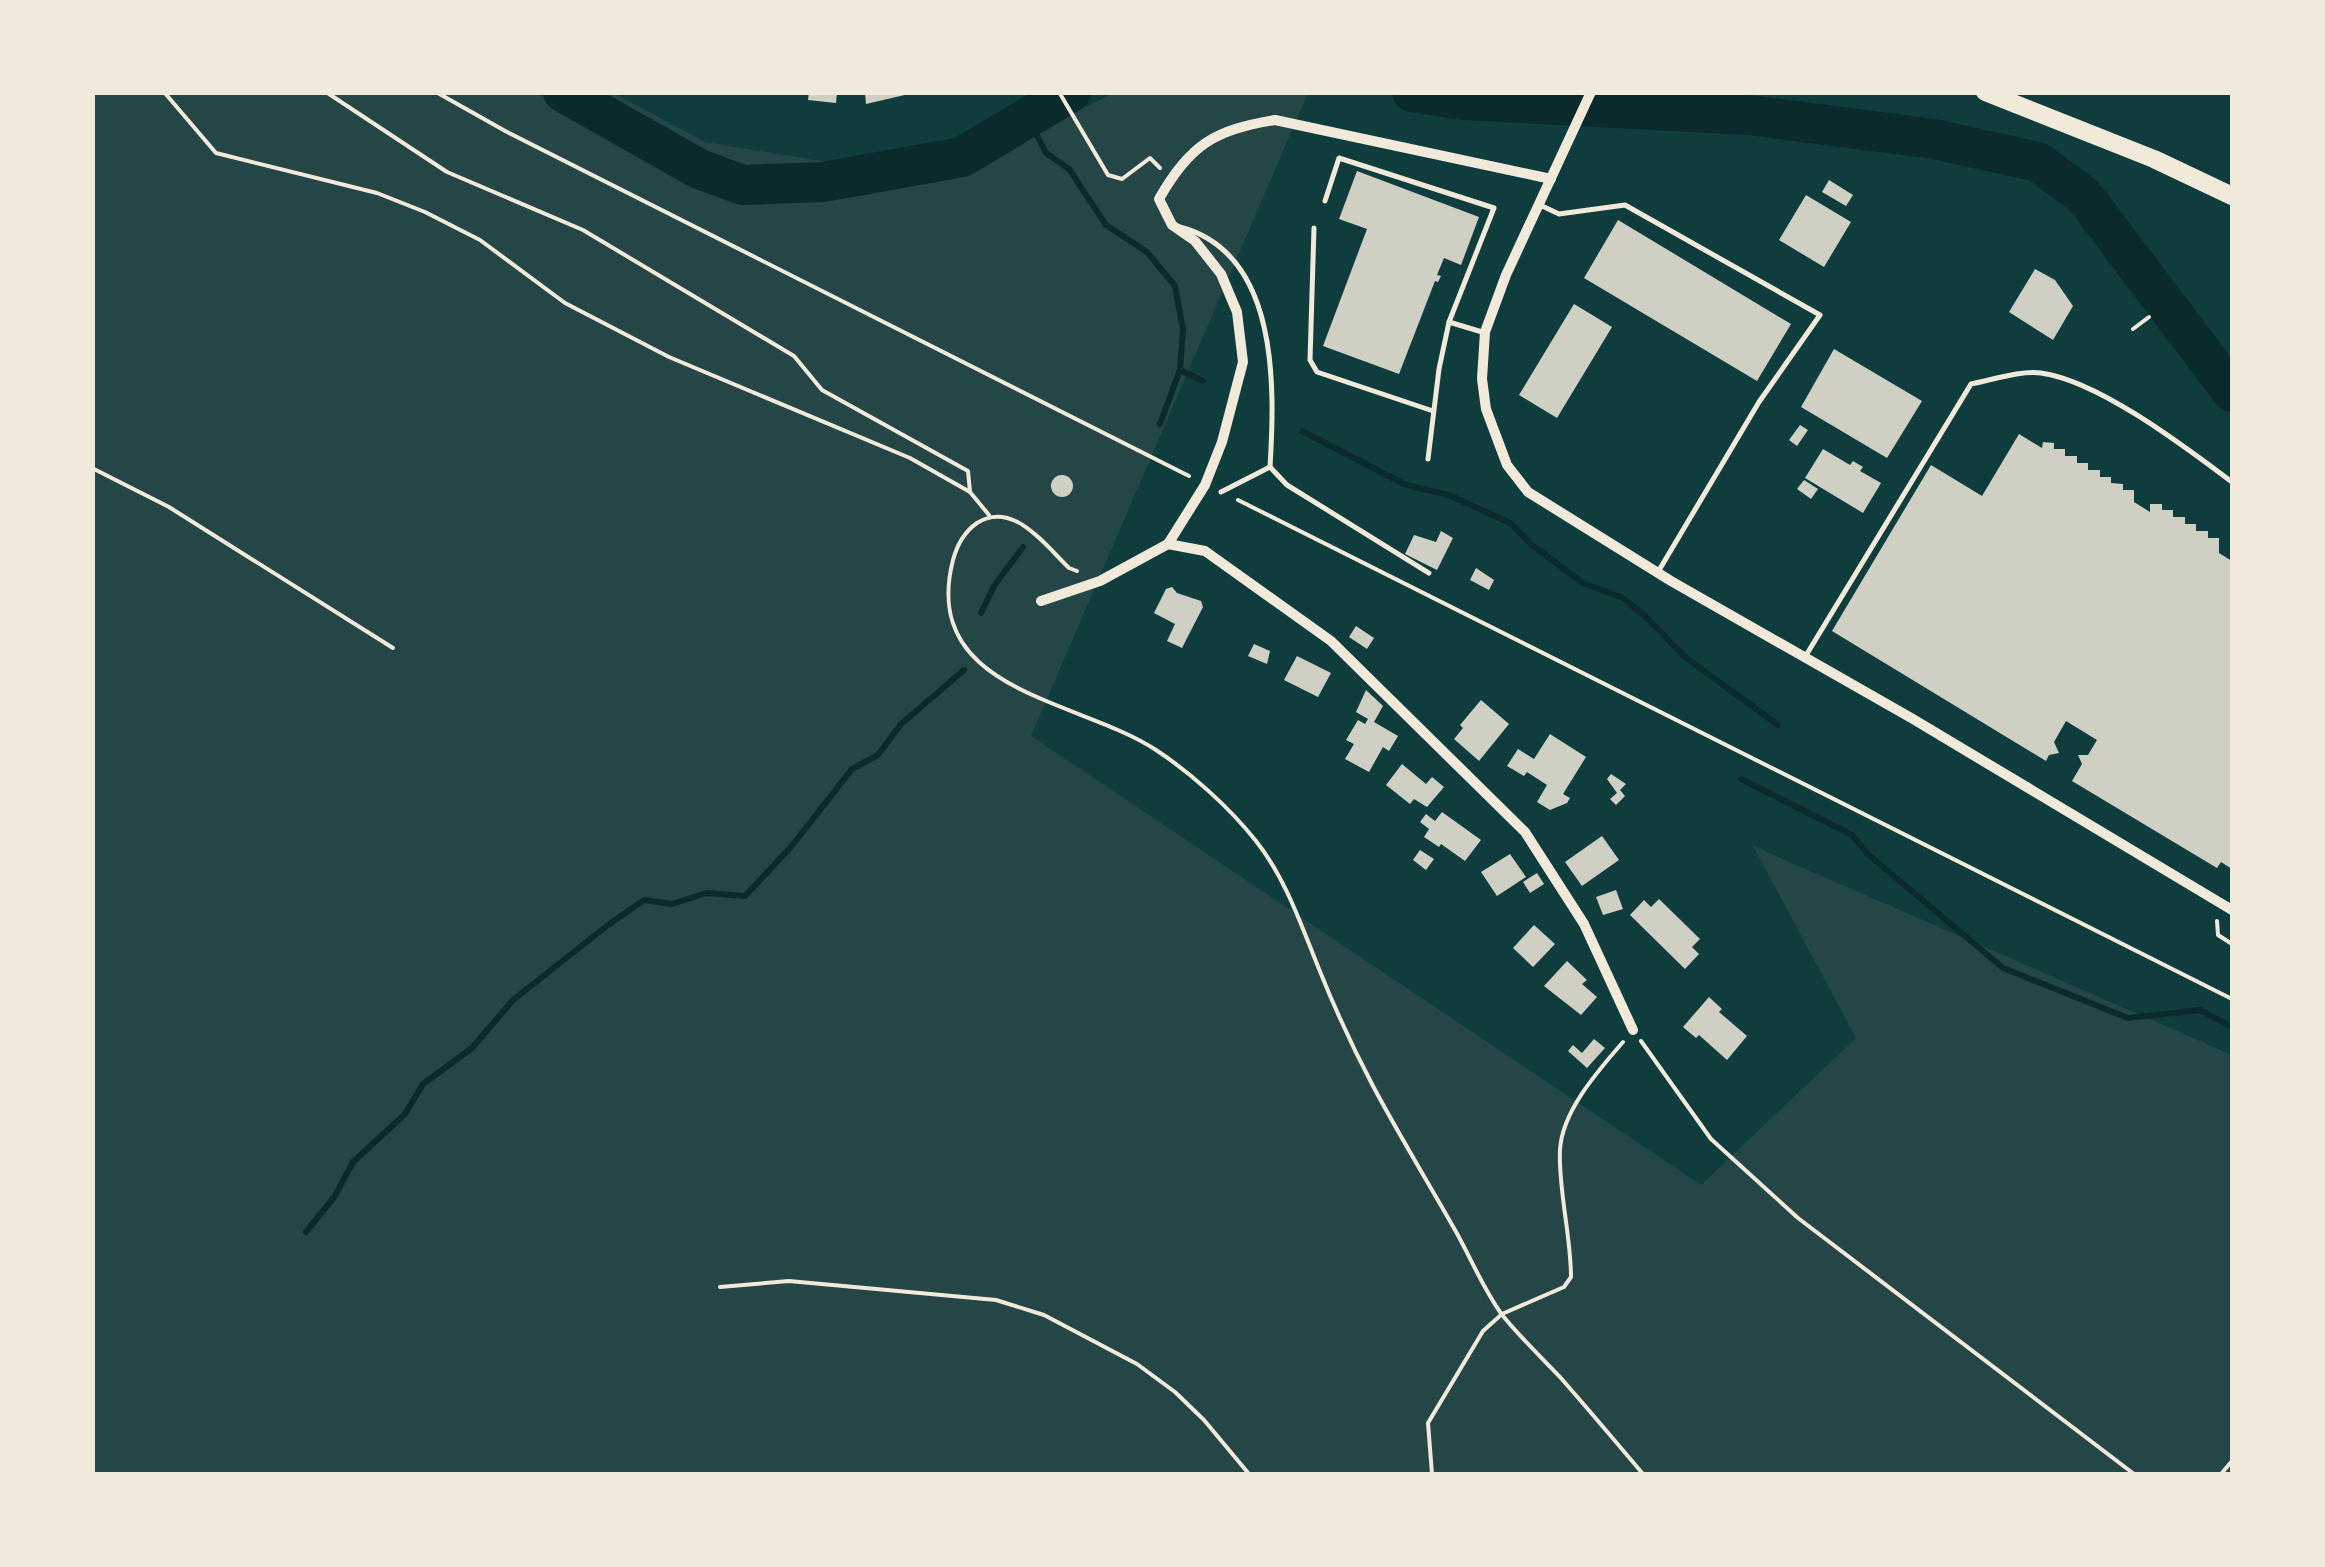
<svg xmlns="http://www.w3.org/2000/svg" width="2325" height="1567" font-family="Karla,sans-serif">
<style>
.green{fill:#244646}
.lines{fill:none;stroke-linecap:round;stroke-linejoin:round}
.stream{stroke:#0a2a2b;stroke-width:6}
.river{stroke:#0a2a2b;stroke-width:40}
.building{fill:#cfcfc3}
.path{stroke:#f1e9da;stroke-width:4}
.service{stroke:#f1e9da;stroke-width:5}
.minor{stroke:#f1e9da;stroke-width:10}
.primary{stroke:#f1e9da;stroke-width:18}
</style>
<rect width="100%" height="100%" fill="#0f3d3e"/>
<polygon class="green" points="92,93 613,93 705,142 845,165 1028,134 1115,93 1308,93 1031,736 1701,1185 1856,1038 1753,846 2232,1055 2232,1474 93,1474"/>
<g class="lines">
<g class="stream">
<polyline points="1028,118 1046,153 1069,169 1106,225 1147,252 1175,286 1183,329 1180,370 1203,381"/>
<polyline points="1160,424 1180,370"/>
<polyline points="1302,431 1406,485 1449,495 1510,523 1532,545 1583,583 1623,598 1646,617 1685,657 1778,725"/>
<polyline points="981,613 994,586 1023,547"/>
<polyline points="1741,779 1852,835 1869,855 2003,968 2128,1018 2200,1010 2232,1027"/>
<polyline points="306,1232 335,1196 353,1162 405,1114 423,1084 472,1048 513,1000 608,925 644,900 672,904 706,893 745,896 791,847 852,769 878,755 901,724 964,670"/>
</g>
<g class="river">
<polyline points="563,92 699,169 743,185 823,182 962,157 1071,92"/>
<polyline points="1412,92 1463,100 1749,115 1934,139 2038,162 2084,196 2232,392"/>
</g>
</g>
<g class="building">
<polygon points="809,92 837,92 836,103 808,100"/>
<polygon points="909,92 909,94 866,104 865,93"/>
<polygon points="1357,171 1479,217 1461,265 1444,258 1437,275 1441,276 1438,282 1435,281 1399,374 1323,346 1367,229 1339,219"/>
<polygon points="1829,180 1853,195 1846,206 1822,192"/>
<polygon points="1806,195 1851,222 1824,267 1779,240"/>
<polygon points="1618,220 1791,324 1757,381 1584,278"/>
<polygon points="2035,269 2055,280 2073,306 2053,340 2009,312"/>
<polygon points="1574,304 1612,327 1557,418 1519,395"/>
<polygon points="1834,349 1922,401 1887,458 1801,407"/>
<polygon points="1800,425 1808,430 1797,446 1789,440"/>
<polygon points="2019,434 2042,448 2043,442 2054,443 2054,449 2065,449 2065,456 2077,456 2077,463 2088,463 2088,470 2100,470 2100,477 2111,477 2111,483 2123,484 2123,490 2134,490 2134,502 2150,512 2150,504 2162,504 2162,510 2173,510 2173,517 2185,517 2185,524 2196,524 2196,531 2208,531 2208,538 2219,538 2219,553 2232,561 2232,869 2221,862 2217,868 2072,781 2082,764 2078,755 2088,755 2097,740 2066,721 2054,742 2059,753 2049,755 2046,761 1832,631 1931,465 1982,496"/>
<polygon points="1823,449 1850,465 1853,461 1863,467 1860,471 1881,483 1863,513 1805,478"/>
<circle cx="1062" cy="486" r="11"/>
<polygon points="1804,480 1818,489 1811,499 1797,489"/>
<polygon points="1441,531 1453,538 1437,570 1405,554 1414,535 1436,542"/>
<polygon points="1476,568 1494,580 1489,590 1470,580"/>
<polygon points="1172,587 1177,593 1201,601 1203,607 1182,648 1167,641 1175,624 1154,613 1166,589"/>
<polygon points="1356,626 1374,638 1367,649 1349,637"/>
<polygon points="1254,644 1270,651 1267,664 1248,656"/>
<polygon points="1297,656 1331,673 1318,697 1284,680"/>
<polygon points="1366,690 1383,706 1374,722 1398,736 1389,751 1383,747 1369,772 1345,759 1354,744 1346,740 1358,720 1365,724 1368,719 1356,712"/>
<polygon points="1481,700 1509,724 1479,761 1454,739 1463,728 1460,725"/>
<polygon points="1550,734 1586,757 1563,794 1570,798 1567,803 1550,810 1537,802 1547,785 1527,772 1524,776 1507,766 1518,749 1534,759"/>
<polygon points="1402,764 1426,784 1432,777 1444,787 1427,807 1414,799 1410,804 1386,785"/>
<polygon points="1611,774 1626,784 1620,790 1625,796 1616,805 1610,799 1617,793 1607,779"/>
<polygon points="1442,812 1481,840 1465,861 1441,844 1439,847 1424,837 1429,829 1420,822 1426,814 1435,821"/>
<polygon points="1602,836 1619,860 1582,886 1565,862"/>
<polygon points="1420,850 1434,859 1426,870 1413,860"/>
<polygon points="1510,854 1526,877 1497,896 1481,872"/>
<polygon points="1537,873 1544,884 1530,893 1523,882"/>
<polygon points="1616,890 1623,909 1603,915 1596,897"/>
<polygon points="1659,899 1700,939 1692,947 1699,954 1685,969 1630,915 1644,900 1651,907"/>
<polygon points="1534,925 1555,944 1533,967 1513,948"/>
<polygon points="1567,961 1587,980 1582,984 1597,997 1581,1015 1544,986"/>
<polygon points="1709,997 1722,1009 1719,1012 1747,1036 1727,1060 1699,1035 1696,1038 1683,1027"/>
<polygon points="1594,1039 1605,1048 1587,1068 1568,1051 1573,1045 1582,1053"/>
</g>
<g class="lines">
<g class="path">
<polyline points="164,92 216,153 377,193 425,212 480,240 565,303 669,357 910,458 970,492 989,515"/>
<polyline points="326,92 447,172 583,230 794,356 822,390 968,471 970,492"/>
<polyline points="436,92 507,132 1189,476"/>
<polyline points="1059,92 1108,175 1122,179 1150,158 1160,168"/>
<polyline points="2133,329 2149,317"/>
<polyline points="92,468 169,507 393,648"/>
<polyline points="1238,500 2232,999"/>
<path d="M1077,571L1069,568C1045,545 1013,500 977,523C964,532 957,545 953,560C919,692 1079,699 1156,750C1191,773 1229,807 1256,841C1286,879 1301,925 1319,969C1335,1009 1353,1048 1373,1086C1399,1135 1428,1182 1455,1230C1471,1258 1484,1291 1503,1316C1520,1337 1541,1357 1560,1377C1588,1409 1616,1442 1643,1474"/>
<polyline points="2217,921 2218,935 2232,944"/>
<polyline points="1641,1041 1711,1139 1798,1218 2134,1474"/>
<polyline points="720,1287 789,1281 996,1300 1044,1315 1137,1364 1175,1392 1204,1420 1249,1474"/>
<path d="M1432,1474L1428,1423L1483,1331L1502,1314L1564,1287L1571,1277C1571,1236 1558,1188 1560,1150C1562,1111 1598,1071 1623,1042"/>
<polyline points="2221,1474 2232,1461"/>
</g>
<g class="service">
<polyline points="1325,201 1339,158 1494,208 1449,322"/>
<polyline points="1540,205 1559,214 1625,205 1820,315 1759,402 1658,572"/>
<path d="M1180,227C1279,253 1275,386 1270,467L1221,492"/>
<polyline points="1314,228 1310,360 1317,372 1433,411"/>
<polyline points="1428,459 1439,369 1449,322 1482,332"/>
<polyline points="1270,467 1287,485 1429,573"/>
<path d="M1805,657L1971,384C1992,380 2021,370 2041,373C2099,381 2185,447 2232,482"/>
</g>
<g class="minor">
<polyline points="1591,92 1506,275 1485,332 1482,379 1486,409 1507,465 1528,492 1671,581 1913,719 2232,910"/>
<polyline points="1168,544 1205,551 1331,641 1525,832 1584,924 1633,1030"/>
<path d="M1041,601L1100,581L1168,544L1205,485L1222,442L1243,362L1237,312L1221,274L1195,241L1172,225L1159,199C1190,144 1215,130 1275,120L1551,179"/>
</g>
<polyline class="primary" points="1985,92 2154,159 2232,196"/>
</g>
<rect width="2325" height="1567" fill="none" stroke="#f1e9da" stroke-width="190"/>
</svg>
